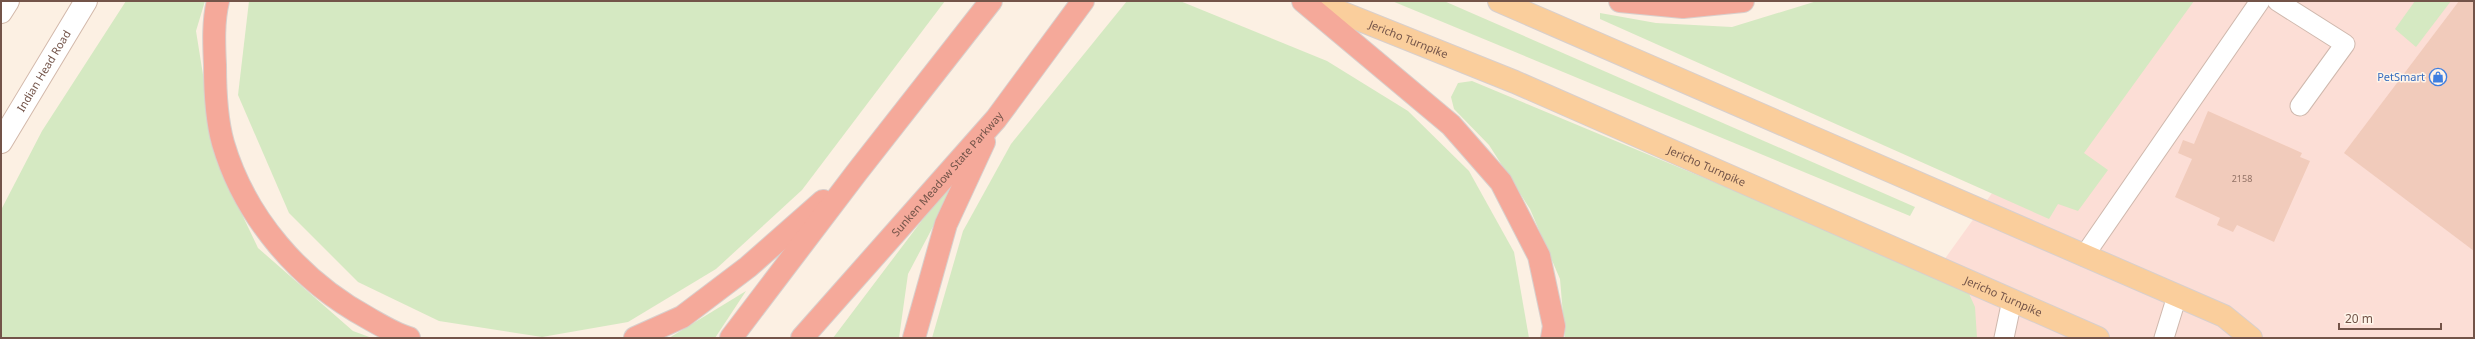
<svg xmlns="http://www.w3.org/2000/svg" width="2475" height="339" font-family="'Noto Sans',sans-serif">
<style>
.commercial{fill:#fcded6}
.green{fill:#d5e9c2}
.building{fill:#f1cbbb}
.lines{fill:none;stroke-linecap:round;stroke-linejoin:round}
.service-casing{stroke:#cfb8ad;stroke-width:21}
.secondary-casing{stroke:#d2b8aa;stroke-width:24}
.primary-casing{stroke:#d8cfcc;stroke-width:24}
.motorway-casing{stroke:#d8cfcc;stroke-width:24}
.service{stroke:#fff;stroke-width:19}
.secondary{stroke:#fff;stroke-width:22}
.primary{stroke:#face9c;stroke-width:22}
.motorway{stroke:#f5a99a;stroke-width:22}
.labels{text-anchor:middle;stroke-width:3;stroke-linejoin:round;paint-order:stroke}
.number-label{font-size:9px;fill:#927266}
.street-label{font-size:11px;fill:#735449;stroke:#fff4e9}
.shop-label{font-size:11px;fill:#366cbe;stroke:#fff4e9;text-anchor:end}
</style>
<rect width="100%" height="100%" fill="#fcf0e3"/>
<polygon class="commercial" points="2130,1 2474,1 2474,338 1888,338"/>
<g class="green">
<polygon points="126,1 205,1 196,31 217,162 258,248 353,331 372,338 1,338 1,210 42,131"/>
<polygon points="249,1 945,1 802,190 716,269 628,322 542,337 439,321 358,282 289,213 238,95"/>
<polygon points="1127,1 1180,1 1327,61 1408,111 1469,171 1514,252 1529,338 932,338 963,231 1011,144"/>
<polygon points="1392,1 1444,1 1915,207 1910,216"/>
<polygon points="1817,1 2194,1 2084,153 2108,170 2078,211 2058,204 2049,219 1600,19 1600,13 1656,23 1732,27"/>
<polygon points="2415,1 2451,1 2416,47 2395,29"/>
<polygon points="1472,81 1966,287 1975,307 1977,338 1565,338 1560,279 1530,209 1489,145 1454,109 1451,97 1458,83"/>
<polygon points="951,182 955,185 908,274 899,338 833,338"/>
<polygon points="746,291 715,338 669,338"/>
</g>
<g class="building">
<polygon points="2459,1 2474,1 2474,251 2344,153"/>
<polygon points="2208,111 2302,153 2300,157 2310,161 2274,242 2237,225 2233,232 2217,225 2220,218 2175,197 2192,159 2178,153 2183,140 2194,144"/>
</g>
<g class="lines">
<defs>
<g id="service">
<polyline points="2277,1 2345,44 2300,106"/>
<polyline points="2084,256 2260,1"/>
<polyline points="2004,338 2012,300"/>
<polyline points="2164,338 2177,296"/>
</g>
<g id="secondary">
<polyline points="1,12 8,1"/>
<path id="s1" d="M1,142L86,1"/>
</g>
<g id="primary">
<path id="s2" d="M1313,1L1515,82L2098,338"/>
<polyline points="1499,1 2224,316 2251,338"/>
</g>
<g id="motorway">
<path d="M218,1C213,21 214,44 215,65C215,90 216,118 223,143C245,218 300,281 368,318C382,326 395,334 409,338"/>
<polyline points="1303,1 1451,125 1501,182 1539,256 1554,326 1552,338"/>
<polyline points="1620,1 1683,7 1743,1"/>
<polyline points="635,338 682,317 748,267 823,201"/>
<polyline points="731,338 857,172 991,1"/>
<path id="s3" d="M802,338L996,119L1083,1"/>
<polyline points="914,338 946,224 984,142"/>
</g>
</defs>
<use href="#service" class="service-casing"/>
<use href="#secondary" class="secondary-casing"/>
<use href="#primary" class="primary-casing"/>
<use href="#motorway" class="motorway-casing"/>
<use href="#service" class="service"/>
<use href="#secondary" class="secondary"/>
<use href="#primary" class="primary"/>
<use href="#motorway" class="motorway"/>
</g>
<defs>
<symbol id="shop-ring" viewBox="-11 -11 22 22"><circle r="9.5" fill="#fff4e9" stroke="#3f7fe0" stroke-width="1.5"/><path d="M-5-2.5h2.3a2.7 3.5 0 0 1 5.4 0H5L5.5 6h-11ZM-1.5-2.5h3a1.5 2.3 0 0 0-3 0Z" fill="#3f7fe0"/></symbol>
</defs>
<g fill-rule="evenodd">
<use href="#shop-ring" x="2428" y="67" width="20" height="20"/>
</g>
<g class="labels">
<g class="number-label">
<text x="2242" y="182">2158</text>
</g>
<g class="street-label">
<text dy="4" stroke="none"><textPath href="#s2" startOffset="103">Jericho Turnpike</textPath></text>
<text dy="4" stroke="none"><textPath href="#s1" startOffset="83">Indian Head Road</textPath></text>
<text dy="4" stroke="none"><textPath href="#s2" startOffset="427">Jericho Turnpike</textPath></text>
<text dy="4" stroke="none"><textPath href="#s3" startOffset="219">Sunken Meadow State Parkway</textPath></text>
<text dy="4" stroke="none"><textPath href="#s2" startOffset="751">Jericho Turnpike</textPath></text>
</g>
<g class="shop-label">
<text x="2425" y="81">PetSmart</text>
</g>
</g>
<rect width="2475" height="339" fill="none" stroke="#735449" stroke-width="4"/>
<path d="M2339 323v6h102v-6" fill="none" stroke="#735449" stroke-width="2"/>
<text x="2345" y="323" font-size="12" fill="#735449" stroke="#fff4e9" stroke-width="3" paint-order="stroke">20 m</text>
</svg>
